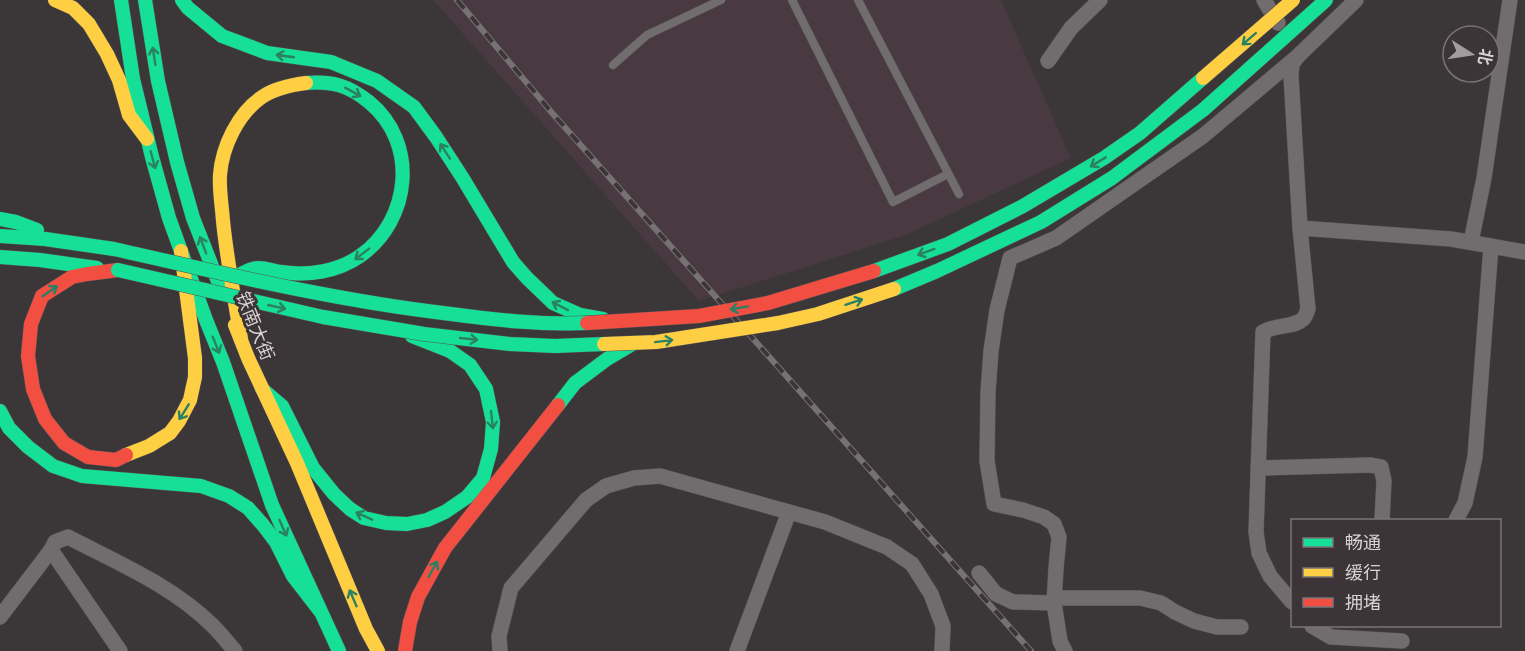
<svg xmlns="http://www.w3.org/2000/svg" width="1525" height="651" font-family="Quicksand,'Noto Sans SC',sans-serif">
<style>
.built{fill:#493a41}
.lines{fill:none;stroke-linecap:round;stroke-linejoin:round}
.lane-casing{stroke:#565254;stroke-width:9}
.street-casing{stroke:#565254;stroke-width:16}
.fast-casing{stroke:#565254;stroke-width:15}
.slow-casing{stroke:#565254;stroke-width:15}
.jam-casing{stroke:#565254;stroke-width:15}
.lane{stroke:#716c6e;stroke-width:8}
.street{stroke:#716c6e;stroke-width:15}
.fast{stroke:#16e098;stroke-width:14}
.slow{stroke:#ffcf43;stroke-width:14}
.jam{stroke:#f24e42;stroke-width:14}
.rail-casing{stroke:#767274;stroke-width:6}
.rail{stroke:#3d3438;stroke-width:4;stroke-dasharray:11;stroke-linecap:butt}
.fast-bridge-casing{stroke:#565254;stroke-width:15;stroke-linecap:butt}
.slow-bridge-casing{stroke:#565254;stroke-width:15;stroke-linecap:butt}
.jam-bridge-casing{stroke:#565254;stroke-width:15;stroke-linecap:butt}
.fast-bridge{stroke:#16e098;stroke-width:14}
.slow-bridge{stroke:#ffcf43;stroke-width:14}
.jam-bridge{stroke:#f24e42;stroke-width:14}
.oneway{stroke:#2b8163}
.labels{text-anchor:middle;stroke-width:6;stroke-linejoin:round;paint-order:stroke}
.street-label{font-size:18px;fill:#d9d3d6;stroke:#3d3438}
</style>
<rect width="100%" height="100%" fill="#3b3638"/>
<polygon class="built" points="433,0 1001,0 1071,158 906,235 699,301"/>
<g class="lines">
<defs>
<g id="lane">
<polyline points="792,0 893,202 948,174"/>
<polyline points="858,0 959,194"/>
<polyline points="613,65 647,35 721,0"/>
</g>
<g id="street">
<polyline points="1264,0 1278,23"/>
<polyline points="1048,61 1071,28 1100,0"/>
<polyline points="1300,228 1451,239 1525,252"/>
<polyline points="1471,242 1484,178 1510,0"/>
<polyline points="1258,468 1370,465 1381,467 1384,481 1382,520"/>
<polyline points="1456,520 1465,503 1475,457 1491,246"/>
<polyline points="51,550 120,651"/>
<polyline points="979,573 996,594 1013,602 1054,603"/>
<polyline points="1054,598 1140,598 1161,603 1175,612 1194,621 1217,627 1241,627"/>
<path d="M1292,602L1270,576L1259,553L1256,532L1263,332C1276,324 1295,328 1304,318C1306,315 1307,312 1308,309L1300,228L1291,76L1292,64L1298,56"/>
<path d="M0,617L51,550L55,542L68,537C118,563 173,586 213,626C221,634 228,643 235,651"/>
<polyline points="1312,626 1331,637 1402,641"/>
<polyline points="500,651 499,636 511,588 586,500 606,486 634,478 660,476 825,522 887,547 912,564 931,594 943,626 942,651"/>
<polyline points="737,651 789,512"/>
<polyline points="1065,651 1060,641 1054,603 1056,568 1059,537 1054,524 1044,517 1023,510 994,504 987,461 988,392 991,351 997,310 1010,258 1056,238 1203,136 1298,56 1356,0"/>
</g>
<g id="fast">
<polyline points="121,0 133,79 152,157 169,218 206,320 223,362 272,505 339,651"/>
<polyline points="145,0 158,81 177,162 193,218 219,284"/>
<polyline points="182,0 188,8 222,36 267,53 331,62 377,81 414,107 436,137 462,177 513,262 527,278 553,303 580,315 603,319"/>
<polyline points="0,219 16,222 37,230"/>
<polyline points="0,236 45,239 114,249"/>
<polyline points="0,257 40,260 97,268"/>
<path d="M237,276C244,273 251,268 258,268C266,268 273,271 281,272C308,276 337,272 360,256C411,220 419,143 369,102C348,85 332,81 306,83"/>
<polyline points="262,389 282,406 313,468 334,494 350,509 364,518 386,523 407,524 427,520 445,512 467,497 483,478 491,449 493,422 486,389 470,365 450,351 412,336"/>
<polyline points="558,405 575,383 607,359 634,343"/>
<polyline points="0,411 9,428 28,447 53,466 82,476 201,486 229,496 248,508 263,525 276,542 293,576 320,611"/>
</g>
<g id="slow">
<polyline points="55,0 73,8 89,24 107,54 119,80 129,115 147,139"/>
<polyline points="235,325 248,358 297,463 366,629 378,651"/>
<path d="M241,339C235,300 227,261 223,221C222,206 219,190 220,175C222,147 238,113 262,97C275,88 290,85 306,83"/>
<polyline points="126,455 149,446 170,433 179,421 190,400 195,377 195,358 181,251"/>
</g>
<g id="jam">
<polyline points="118,270 87,274 72,277 42,296 31,324 28,356 33,389 45,419 64,443 88,457 116,460 126,455"/>
<polyline points="405,651 410,622 418,597 445,548 558,405"/>
</g>
</defs>
<use href="#lane" class="lane-casing"/>
<use href="#street" class="street-casing"/>
<use href="#fast" class="fast-casing"/>
<use href="#slow" class="slow-casing"/>
<use href="#jam" class="jam-casing"/>
<use href="#lane" class="lane"/>
<use href="#street" class="street"/>
<use href="#fast" class="fast"/>
<use href="#slow" class="slow"/>
<use href="#jam" class="jam"/>
<defs>
<polyline id="rail" points="457,0 553,114 1031,651"/>
</defs>
<use href="#rail" class="rail-casing"/>
<use href="#rail" class="rail"/>
<defs>
<g id="fast-bridge">
<path d="M114,249C225,274 337,301 451,314C496,320 541,325 587,323"/>
<polyline points="118,270 323,317 424,334 510,344 555,346 604,344"/>
<polyline points="874,271 948,244 1023,206 1104,158 1140,133 1203,78"/>
<polyline points="894,289 937,271 1041,222 1112,178 1203,110 1326,0"/>
</g>
<g id="slow-bridge">
<polyline points="1203,78 1293,0"/>
<polyline points="604,344 656,342 778,323 818,314 894,289"/>
</g>
<polyline id="jam-bridge" points="587,323 699,316 768,303 874,271"/>
</defs>
<use href="#fast-bridge" class="fast-bridge-casing"/>
<use href="#slow-bridge" class="slow-bridge-casing"/>
<use href="#jam-bridge" class="jam-bridge-casing"/>
<use href="#fast-bridge" class="fast-bridge"/>
<use href="#slow-bridge" class="slow-bridge"/>
<use href="#jam-bridge" class="jam-bridge"/>
</g>
<defs><path id="oneway-shaft" d="M-6 0H5M1.5-3L5.5 0L1.5 3" fill="none" stroke-width="1.6" stroke-linecap="round" stroke-linejoin="round" transform="scale(1.5)"/></defs>
<g class="oneway">
<use href="#oneway-shaft" transform="translate(1249 39) rotate(139)"/>
<use href="#oneway-shaft" transform="translate(154 56) rotate(-99)"/>
<use href="#oneway-shaft" transform="translate(285 56) rotate(-172)"/>
<use href="#oneway-shaft" transform="translate(353 92) rotate(29)"/>
<use href="#oneway-shaft" transform="translate(445 151) rotate(-123)"/>
<use href="#oneway-shaft" transform="translate(153 160) rotate(75)"/>
<use href="#oneway-shaft" transform="translate(1098 162) rotate(149)"/>
<use href="#oneway-shaft" transform="translate(203 245) rotate(-111)"/>
<use href="#oneway-shaft" transform="translate(926 252) rotate(160)"/>
<use href="#oneway-shaft" transform="translate(362 254) rotate(143)"/>
<use href="#oneway-shaft" transform="translate(50 291) rotate(-35)"/>
<use href="#oneway-shaft" transform="translate(854 302) rotate(-18)"/>
<use href="#oneway-shaft" transform="translate(560 306) rotate(-153)"/>
<use href="#oneway-shaft" transform="translate(277 307) rotate(13)"/>
<use href="#oneway-shaft" transform="translate(739 308) rotate(170)"/>
<use href="#oneway-shaft" transform="translate(469 339) rotate(6)"/>
<use href="#oneway-shaft" transform="translate(664 341) rotate(-7)"/>
<use href="#oneway-shaft" transform="translate(216 345) rotate(68)"/>
<use href="#oneway-shaft" transform="translate(184 412) rotate(122)"/>
<use href="#oneway-shaft" transform="translate(492 420) rotate(84)"/>
<use href="#oneway-shaft" transform="translate(364 516) rotate(-156)"/>
<use href="#oneway-shaft" transform="translate(283 528) rotate(66)"/>
<use href="#oneway-shaft" transform="translate(433 569) rotate(-60)"/>
<use href="#oneway-shaft" transform="translate(353 598) rotate(-113)"/>
</g>
<g class="labels">
<g class="street-label">
<text transform="translate(255 326) rotate(68)" y="6">铁南大街</text>
</g>
</g>
<rect x="1291" y="519" width="210" height="108" fill="#3d3438" stroke="#7b7477" stroke-width="1.5"/>
<rect x="1303" y="538" width="30" height="9" fill="#16e098" stroke="#7b7477" stroke-width="1.5"/>
<text x="1345" y="549" font-size="18" fill="#d9d3d6">畅通</text>
<rect x="1303" y="568" width="30" height="9" fill="#ffcf43" stroke="#7b7477" stroke-width="1.5"/>
<text x="1345" y="579" font-size="18" fill="#d9d3d6">缓行</text>
<rect x="1303" y="598" width="30" height="9" fill="#f24e42" stroke="#7b7477" stroke-width="1.5"/>
<text x="1345" y="609" font-size="18" fill="#d9d3d6">拥堵</text>
<g transform="translate(1471 54) rotate(102)"><circle r="28" fill="#3d3438" stroke="#7b7477" stroke-width="1.5"/>
<path d="M0-4.5L10 22L0 15L-10 22Z" fill="#a29c9f"/>
<text y="-9" font-size="16" font-weight="bold" text-anchor="middle" fill="#d9d3d6">北</text>
</g>
</svg>
